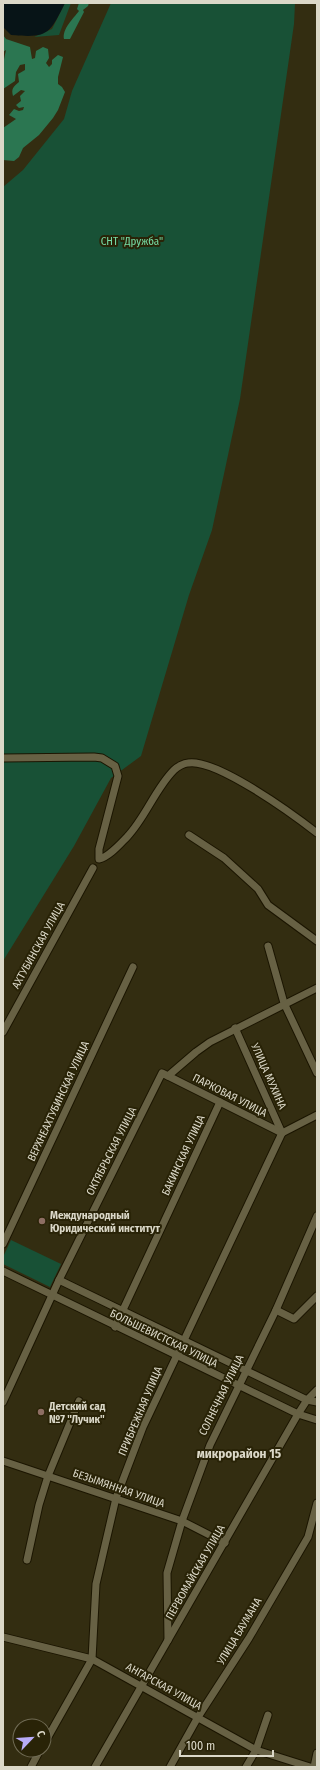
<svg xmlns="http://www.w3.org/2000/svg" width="320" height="1770" font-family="'Fira Sans Condensed',sans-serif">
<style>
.green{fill:#185136}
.forest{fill:#2b7651}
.water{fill:#071417}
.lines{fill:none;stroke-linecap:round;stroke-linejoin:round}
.street-casing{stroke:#1b1500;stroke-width:9}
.street{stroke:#676144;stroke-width:7}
.education-dot{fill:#8d6e63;stroke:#292307;stroke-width:1.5}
.labels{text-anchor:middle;stroke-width:4;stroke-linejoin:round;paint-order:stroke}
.park-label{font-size:11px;fill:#75dca5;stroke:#292307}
.street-label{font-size:11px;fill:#dbd8c8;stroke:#292307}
.poi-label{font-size:11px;font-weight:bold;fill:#dbd8c8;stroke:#292307;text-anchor:start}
.quarter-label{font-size:13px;font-weight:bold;fill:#dbd8c8;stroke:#292307}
</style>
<rect width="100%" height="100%" fill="#332d11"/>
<g class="green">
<polygon points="65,3 71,3 59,35 34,37 52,29"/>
<polygon points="111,3 295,3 294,24 240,399 212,530 189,595 141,756 111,778 74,846 3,961 3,187 23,170 64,119 72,91"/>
<polygon points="11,1240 61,1264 50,1287 3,1264 3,1257"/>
</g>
<g class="forest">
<path d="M79,3H89L88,6L83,10L84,12L70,39H64C62,29 73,19 79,11L77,9Z"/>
<path d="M3,35L6,39L30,47L32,59L35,58L36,51L43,47L48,49L49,58L46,63L49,67L52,64V60L58,55L63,57L58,77V84L62,87L65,92L58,110L53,118L39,135L23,148L19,157L14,161L3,160V128L16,119L9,115L14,109L19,111L23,110L24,107L19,108L16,105L21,101L20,96L25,91L21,90L13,96C11,89 13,87 19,82L18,74L25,70V64L20,65L16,72L15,81L3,89V64L6,50L3,52Z"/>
</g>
<path class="water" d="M3,3H65C49,35 48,38 11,35L3,27Z"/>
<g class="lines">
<defs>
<g id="street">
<path d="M3,758L94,757L102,758L115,766L118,776L99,849V859C109,857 120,844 127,837C146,817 155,789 174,770C177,767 184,763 188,763C216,758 294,815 317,833"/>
<polyline points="189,835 224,858 258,889 268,905 317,941"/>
<polyline points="268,946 284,1003 317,1073"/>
<polyline points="235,1028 282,1133"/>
<polyline points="3,1032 93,868"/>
<polyline points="168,1076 282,1133"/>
<polyline points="3,1244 133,967"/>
<polyline points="3,1271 298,1414 317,1420"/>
<polyline points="59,1280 307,1400 317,1402"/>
<polyline points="276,1310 294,1319 317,1296"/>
<polyline points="115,1327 220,1102"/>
<polyline points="3,1402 59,1280 162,1073 168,1076 196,1052 210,1042 317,988"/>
<polyline points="3,1461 182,1521 225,1543"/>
<polyline points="27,1560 39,1505 48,1476 79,1401"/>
<polyline points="3,1637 92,1659 256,1750 310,1767"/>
<polyline points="168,1640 167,1573 182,1521 210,1445 276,1310 317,1216"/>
<polyline points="44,1744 92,1659 96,1584 116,1498 143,1427 282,1133 317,1115"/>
<polyline points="31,1767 40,1750"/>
<polyline points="95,1767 298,1414 307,1400 317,1390"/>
<polyline points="170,1767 198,1717 249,1638 308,1537 317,1503"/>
<polyline points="246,1767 256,1750 268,1715"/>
<polyline points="314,1767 317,1753"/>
</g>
</defs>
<use href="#street" class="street-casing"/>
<use href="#street" class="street"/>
</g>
<g class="education-dot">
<circle cx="42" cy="1221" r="4"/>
<circle cx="41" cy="1412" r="4"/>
</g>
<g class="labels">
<g class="park-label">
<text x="132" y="245">СНТ "Дружба"</text>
</g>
<g class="street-label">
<text transform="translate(38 945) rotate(-61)" y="4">АХТУБИНСКАЯ УЛИЦА</text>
<text transform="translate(269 1076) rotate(66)" y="4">УЛИЦА МУХИНА</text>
<text transform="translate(230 1095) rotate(27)" y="4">ПАРКОВАЯ УЛИЦА</text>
<text transform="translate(58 1101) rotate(-65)" y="4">ВЕРХНЕАХТУБИНСКАЯ УЛИЦА</text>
<text transform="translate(111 1151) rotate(-63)" y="4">ОКТЯБРЬСКАЯ УЛИЦА</text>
<text transform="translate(183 1155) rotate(-65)" y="4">БАКИНСКАЯ УЛИЦА</text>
<text transform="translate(164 1338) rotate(26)" y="4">БОЛЬШЕВИСТСКАЯ УЛИЦА</text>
<text transform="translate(221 1395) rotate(-64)" y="4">СОЛНЕЧНАЯ УЛИЦА</text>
<text transform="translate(140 1411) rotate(-67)" y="4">ПРИБРЕЖНАЯ УЛИЦА</text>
<text transform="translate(119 1488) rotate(19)" y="4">БЕЗЫМЯННАЯ УЛИЦА</text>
<text transform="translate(195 1572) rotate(-60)" y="4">ПЕРВОМАЙСКАЯ УЛИЦА</text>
<text transform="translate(239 1631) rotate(-59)" y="4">УЛИЦА БАУМАНА</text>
<text transform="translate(164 1686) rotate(29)" y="4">АНГАРСКАЯ УЛИЦА</text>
</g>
<g class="poi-label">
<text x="50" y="1219">Международный<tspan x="50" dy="13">Юридический институт</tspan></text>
<text x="49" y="1410">Детский сад<tspan x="49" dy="13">№7 "Лучик"</tspan></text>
</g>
<g class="quarter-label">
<text x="239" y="1458">микрорайон 15</text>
</g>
</g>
<rect width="320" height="1770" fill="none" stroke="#dbd8c8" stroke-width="8"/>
<g transform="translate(32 1738) rotate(65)"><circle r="19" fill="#292307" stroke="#706b54"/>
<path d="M0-3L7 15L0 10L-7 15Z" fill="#b8abf7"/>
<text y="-6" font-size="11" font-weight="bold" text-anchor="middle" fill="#dbd8c8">С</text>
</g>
<path d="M180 1750v6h93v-6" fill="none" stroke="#dbd8c8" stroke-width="2"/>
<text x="186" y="1750" font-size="12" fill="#dbd8c8" stroke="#292307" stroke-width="3" paint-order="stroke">100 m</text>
</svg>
